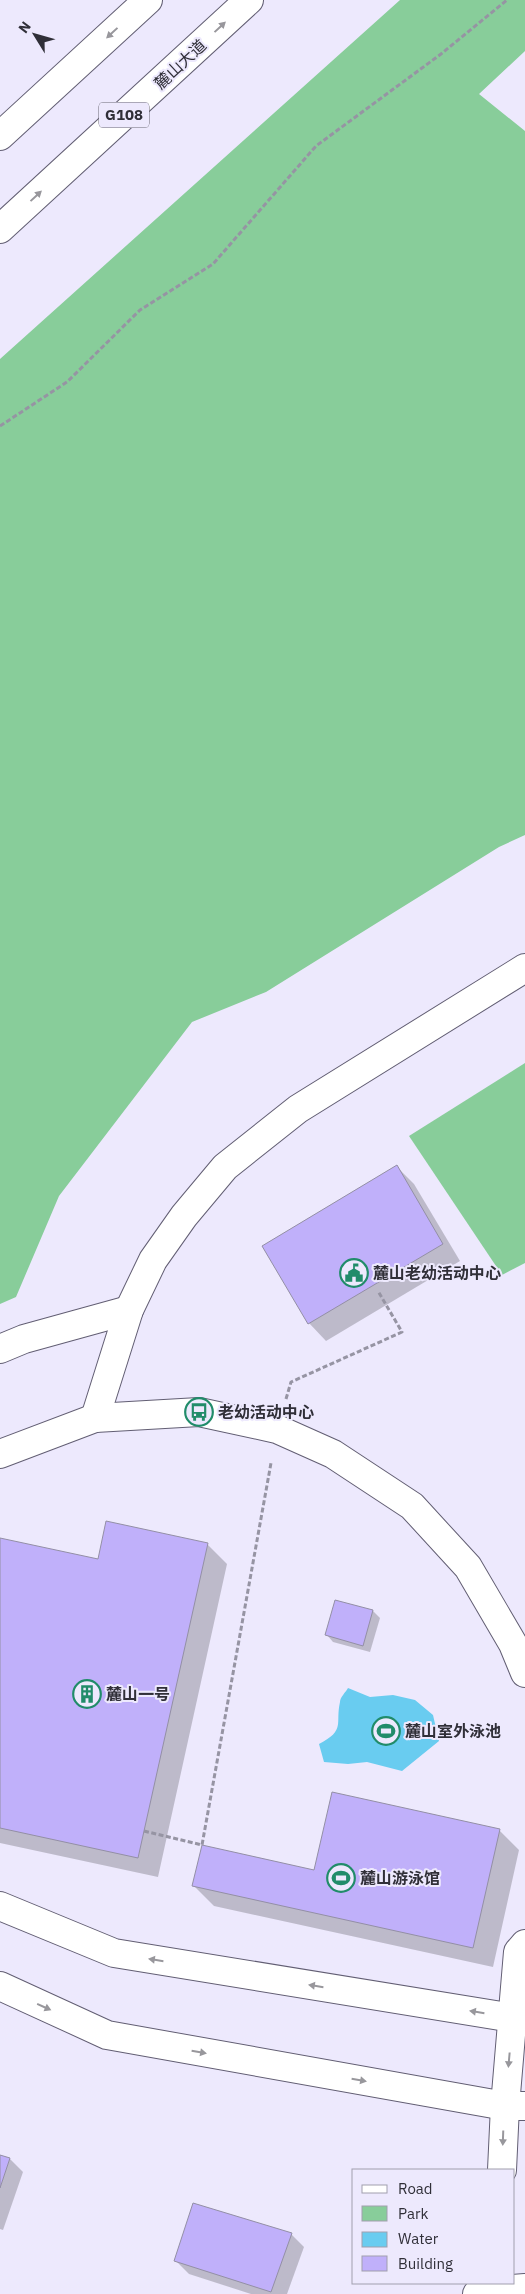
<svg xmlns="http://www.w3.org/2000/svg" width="525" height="2294" font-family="'IBM Plex Sans','Noto Sans SC',sans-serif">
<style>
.green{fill:#88cd9a}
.water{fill:#69ccf0}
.shadow{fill:#0003}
.building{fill:#c0b0fa;stroke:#938fa5}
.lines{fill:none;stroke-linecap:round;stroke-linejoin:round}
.minor-casing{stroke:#625e73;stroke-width:30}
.highway-casing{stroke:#625e73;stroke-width:30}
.path{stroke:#9694a3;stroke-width:3;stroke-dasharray:5 2.5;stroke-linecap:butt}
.minor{stroke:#fff;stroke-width:28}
.highway{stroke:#fff;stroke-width:28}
.oneway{fill:#98979c}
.labels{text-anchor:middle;stroke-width:4;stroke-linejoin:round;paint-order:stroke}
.shield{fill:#ede9fd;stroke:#696773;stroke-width:1}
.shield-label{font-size:15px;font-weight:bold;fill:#302f38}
.street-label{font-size:16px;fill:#302f38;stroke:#ede9fd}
.poi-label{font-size:16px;font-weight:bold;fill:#302f38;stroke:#ede9fd;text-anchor:start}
</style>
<rect width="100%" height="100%" fill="#ede9fd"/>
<g class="green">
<polygon points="400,0 525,0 525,51 479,94 525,131 525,835 499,847 266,992 192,1022 59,1196 16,1297 0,1304 0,359"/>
<polygon points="525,1063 525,1263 502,1275 409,1136"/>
</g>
<path class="water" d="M348,1688L370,1697L393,1695L415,1700L433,1715L439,1741L402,1771L367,1762L348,1764L324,1762L319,1744C346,1730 335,1724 340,1702C340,1697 346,1692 348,1688Z"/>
<g class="shadow">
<polygon points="397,1167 414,1184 460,1261 326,1341 309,1323 263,1247"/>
<polygon points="0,1539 99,1560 207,1544 227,1564 158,1877 0,1843"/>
<polygon points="336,1601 373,1611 380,1618 370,1652 333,1642 327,1635"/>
<polygon points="499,1830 519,1850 493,1967 214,1906 194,1886 315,1871"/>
<polygon points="0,2156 10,2159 23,2172 3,2230 0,2229"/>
<polygon points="291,2234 304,2247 287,2294 251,2294 189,2274 176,2261"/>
</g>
<g class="building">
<polygon points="397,1165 443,1244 308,1324 262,1246"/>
<polygon points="106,1521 208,1543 138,1858 0,1828 0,1538 98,1559"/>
<polygon points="335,1600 373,1610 363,1646 325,1635"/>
<polygon points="332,1792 500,1829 473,1948 192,1886 202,1845 314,1870"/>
<polygon points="0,2155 10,2158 0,2188"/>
<polygon points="193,2203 292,2233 271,2292 174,2261"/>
</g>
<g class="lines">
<defs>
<g id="minor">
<polyline points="0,1349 24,1339 129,1310"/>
<polyline points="95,1418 129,1310 153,1260 184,1216 225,1167 298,1109 525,968"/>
<polyline points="0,1454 95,1418 199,1412 277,1429 333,1454 412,1506 468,1567 513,1644 525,1673"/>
<polyline points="0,1906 114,1953 525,2020"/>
<polyline points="0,1986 107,2035 505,2106 525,2106"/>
<polyline points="502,2170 505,2106 518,1952 525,1944"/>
<polyline points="477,2294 497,2290 525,2288"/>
</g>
<g id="highway">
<polyline points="0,136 148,0"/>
<polyline points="0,229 249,0"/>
</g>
</defs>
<use href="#minor" class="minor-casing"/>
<use href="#highway" class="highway-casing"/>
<g class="path">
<polyline points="0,426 67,382 140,310 213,264 316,146 441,54 507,0"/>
<polyline points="286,1399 291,1382 402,1332 378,1291"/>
<polyline points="144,1831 202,1845 271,1463"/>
</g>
<use href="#minor" class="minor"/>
<use href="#highway" class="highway"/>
</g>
<defs><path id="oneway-solid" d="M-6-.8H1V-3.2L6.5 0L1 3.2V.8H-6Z" transform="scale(1.25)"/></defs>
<g class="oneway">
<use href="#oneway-solid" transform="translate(220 27) rotate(-43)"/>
<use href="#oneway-solid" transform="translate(112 33) rotate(137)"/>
<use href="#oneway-solid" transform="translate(36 196) rotate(-43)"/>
<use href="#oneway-solid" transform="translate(156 1960) rotate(-171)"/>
<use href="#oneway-solid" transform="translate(316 1986) rotate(-171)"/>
<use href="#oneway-solid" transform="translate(44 2007) rotate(24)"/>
<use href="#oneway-solid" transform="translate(477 2012) rotate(-171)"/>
<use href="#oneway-solid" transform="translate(199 2052) rotate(10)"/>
<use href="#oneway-solid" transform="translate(509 2060) rotate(95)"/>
<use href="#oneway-solid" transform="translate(359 2080) rotate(10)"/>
<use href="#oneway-solid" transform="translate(503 2138) rotate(92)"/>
</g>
<defs>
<symbol id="civic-ring" viewBox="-11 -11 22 22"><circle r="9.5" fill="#ede9fd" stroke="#218c6a" stroke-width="1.5"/><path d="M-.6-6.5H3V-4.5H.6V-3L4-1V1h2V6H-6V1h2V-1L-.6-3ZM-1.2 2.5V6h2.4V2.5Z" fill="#218c6a"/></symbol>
<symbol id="bus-ring" viewBox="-11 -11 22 22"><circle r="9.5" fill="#ede9fd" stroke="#218c6a" stroke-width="1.5"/><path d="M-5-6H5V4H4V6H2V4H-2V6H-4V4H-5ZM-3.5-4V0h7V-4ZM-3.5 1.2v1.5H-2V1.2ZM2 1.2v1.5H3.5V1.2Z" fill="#218c6a"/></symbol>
<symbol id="building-ring" viewBox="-11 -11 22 22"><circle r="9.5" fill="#ede9fd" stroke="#218c6a" stroke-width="1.5"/><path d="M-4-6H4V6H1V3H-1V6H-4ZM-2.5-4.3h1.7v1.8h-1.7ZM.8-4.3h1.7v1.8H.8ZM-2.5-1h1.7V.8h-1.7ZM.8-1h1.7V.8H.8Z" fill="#218c6a"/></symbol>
<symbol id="stadium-ring" viewBox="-11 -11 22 22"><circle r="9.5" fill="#ede9fd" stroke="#218c6a" stroke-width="1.5"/><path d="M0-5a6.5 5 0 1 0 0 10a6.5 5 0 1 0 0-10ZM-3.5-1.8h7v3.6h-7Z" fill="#218c6a"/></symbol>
</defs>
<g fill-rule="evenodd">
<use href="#civic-ring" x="338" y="1257" width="32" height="32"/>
<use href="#bus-ring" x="183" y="1396" width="32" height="32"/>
<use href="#building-ring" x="71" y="1678" width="32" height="32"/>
<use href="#stadium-ring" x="370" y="1715" width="32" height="32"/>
<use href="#stadium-ring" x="325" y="1862" width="32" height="32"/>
</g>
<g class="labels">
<rect class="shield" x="99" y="102.5" width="50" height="25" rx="4"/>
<g class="shield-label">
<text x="124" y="120">G108</text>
</g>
<g class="street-label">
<text transform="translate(180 64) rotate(-43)" y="6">麓山大道</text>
</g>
<g class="poi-label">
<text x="373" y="1279">麓山老幼活动中心</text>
<text x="218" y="1418">老幼活动中心</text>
<text x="106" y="1700">麓山一号</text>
<text x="405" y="1737">麓山室外泳池</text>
<text x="360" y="1884">麓山游泳馆</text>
</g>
</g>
<rect x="352" y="2169" width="162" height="115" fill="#ede9fd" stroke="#a19fae"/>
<rect x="362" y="2185" width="25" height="8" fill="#ffffff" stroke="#a19fae"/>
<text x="398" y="2194" font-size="15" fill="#302f38">Road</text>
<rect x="362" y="2206" width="25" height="15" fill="#88cd9a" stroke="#a19fae"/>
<text x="398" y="2219" font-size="15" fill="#302f38">Park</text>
<rect x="362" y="2232" width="25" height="15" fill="#69ccf0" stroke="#a19fae"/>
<text x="398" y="2244" font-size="15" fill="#302f38">Water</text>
<rect x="362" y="2256" width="25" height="15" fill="#c0b0fa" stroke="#a19fae"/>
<text x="398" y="2269" font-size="15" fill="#302f38">Building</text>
<g transform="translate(35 35) rotate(307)" stroke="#ede9fd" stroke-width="4" paint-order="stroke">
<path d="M0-4L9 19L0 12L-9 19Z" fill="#302f38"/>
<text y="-8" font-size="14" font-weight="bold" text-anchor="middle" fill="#302f38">N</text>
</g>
</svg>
